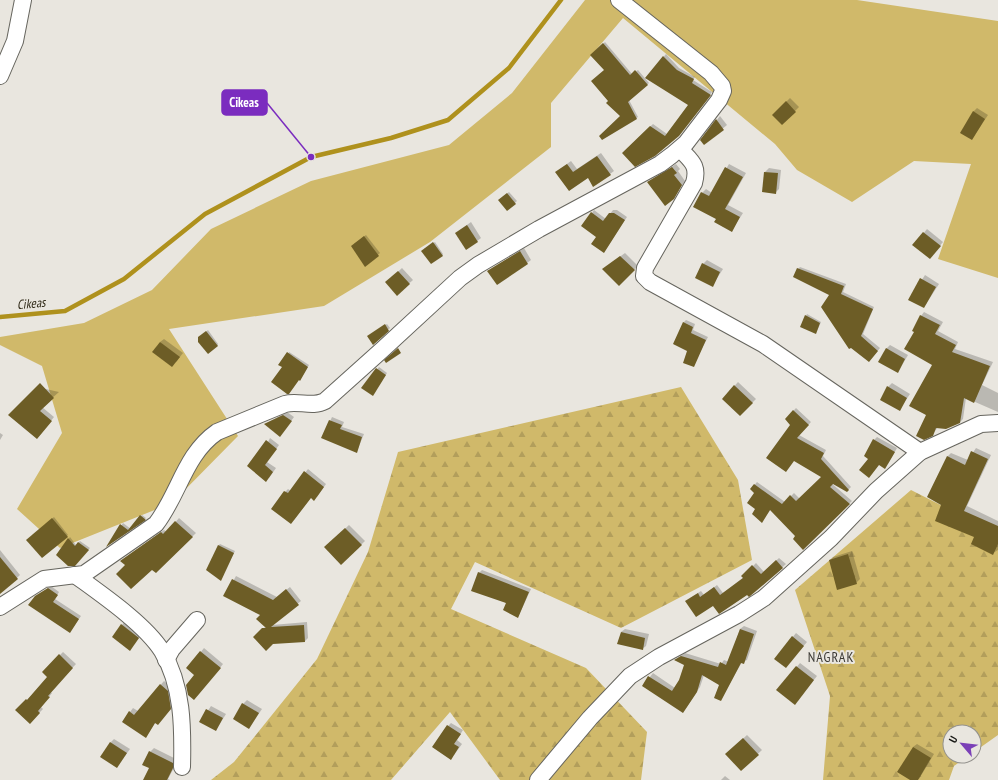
<svg xmlns="http://www.w3.org/2000/svg" width="998" height="780" font-family="'PT Sans Narrow',sans-serif">
<style>
.green{fill:#d0b96a}
.forest{fill:url(#forest-firs)}
.shadow{fill:#0003}
.lines{fill:none;stroke-linecap:round;stroke-linejoin:round}
.stream{stroke:#af911d;stroke-width:4.5}
.building{fill:#6d5d26}
.minor-casing{stroke:#66655e;stroke-width:18}
.minor{stroke:#fff;stroke-width:16}
.labels{text-anchor:middle;stroke-width:4;stroke-linejoin:round;paint-order:stroke}
.water-label{font-size:13px;font-style:italic;fill:#312b19;stroke:#e9e6df}
.quarter-label{font-size:14px;letter-spacing:1px;fill:#3c3a35;stroke:#e9e6df}
.leader{fill:none;stroke:#7b2cbf;stroke-width:1.5}
.callout-dot{fill:#7b2cbf;stroke:#e9e6df;stroke-width:1.5}
.callout{fill:#7b2cbf;stroke:#7b2cbf;stroke-width:1.5}
.callout-label{font-size:13px;text-anchor:middle;font-weight:bold;fill:#fff}
</style>
<defs>
<pattern id="forest-firs" width="22" height="20" patternUnits="userSpaceOnUse"><rect width="22" height="20" fill="#d0b96a"/><path d="M5 1l3.5 6h-7zM16 11l3.5 6h-7z" fill="#b29e5b"/></pattern>
</defs>
<rect width="100%" height="100%" fill="#e9e6df"/>
<polygon class="green" points="585,0 857,0 998,21 998,278 938,259 971,164 914,161 852,202 797,170 775,144 623,18 551,103 551,147 430,242 324,306 169,329 238,436 172,503 60,548 17,509 62,433 42,366 0,345 0,337 84,323 152,290 211,229 311,181 449,145 512,93"/>
<g class="forest">
<polygon points="681,387 738,480 752,560 621,628 475,562 451,609 586,668 647,732 641,780 500,780 450,712 391,780 211,780 234,762 317,659 368,552 398,452"/>
<polygon points="911,490 998,534 998,735 974,752 974,732 950,732 950,756 968,756 954,766 949,780 823,780 830,696 795,590"/>
</g>
<g class="shadow">
<polygon points="605,42 632,74 638,70 649,83 629,100 638,117 603,139 622,116 609,101 605,70 592,55"/>
<polygon points="666,54 679,68 695,77 693,80 712,92 681,133 623,153 653,124 667,134 689,104 646,78"/>
<polygon points="790,98 799,107 782,124 773,115"/>
<polygon points="977,108 988,115 972,139 973,112"/>
<polygon points="720,116 727,125 704,144 701,140"/>
<polygon points="601,153 614,171 610,174 588,176 560,169 571,161 577,169"/>
<polygon points="676,164 680,169 678,171 685,181 673,198 649,182"/>
<polygon points="729,164 746,173 728,205 743,213 732,230 717,218 702,193 706,189 712,193"/>
<polygon points="769,168 781,170 779,189 775,193 763,191 765,172"/>
<polygon points="509,192 517,201 507,210 499,200"/>
<polygon points="594,210 606,219 613,210 617,210 627,217 606,249 597,237 592,213"/>
<polygon points="471,222 481,238 467,249 460,230"/>
<polygon points="927,229 943,242 933,254 914,245"/>
<polygon points="366,235 380,253 366,265 354,244"/>
<polygon points="435,242 443,254 442,256 424,249"/>
<polygon points="524,248 531,260 527,263 489,271"/>
<polygon points="625,253 638,266 619,284 607,266"/>
<polygon points="707,260 723,269 712,286 703,264"/>
<polygon points="800,267 846,284 843,292 874,307 863,334 880,348 871,359 831,294 798,269"/>
<polygon points="402,268 413,280 397,294 387,282"/>
<polygon points="925,275 939,284 924,307 909,300"/>
<polygon points="924,312 943,322 938,331 958,342 955,349 993,362 982,385 998,393 998,412 966,398 963,419 960,422 938,427 932,435 927,414 934,365 915,332 921,316"/>
<polygon points="807,314 821,322 817,331 806,316"/>
<polygon points="686,320 695,324 693,330 708,337 693,366 683,323"/>
<polygon points="387,324 390,328 374,343 370,335"/>
<polygon points="208,330 218,344 217,346 201,336"/>
<polygon points="164,339 183,353 176,362 160,342"/>
<polygon points="890,345 908,355 898,372 886,349"/>
<polygon points="289,352 309,365 300,380 283,367"/>
<polygon points="379,367 387,373 374,393 363,388"/>
<polygon points="738,382 756,399 740,415 723,399"/>
<polygon points="892,383 910,394 899,410 888,387"/>
<polygon points="37,387 59,392 42,407 54,417 40,435"/>
<polygon points="796,408 811,422 799,435 826,450 823,456 851,487 847,491 830,482 852,501 803,549 797,536 771,509 762,521 757,508 755,493 751,489 757,482 785,502 794,493 800,499 823,476 794,460 792,424 786,419"/>
<polygon points="287,412 294,417 283,432 265,424"/>
<polygon points="332,417 344,422 342,427 364,434 357,451 323,437"/>
<polygon points="0,433 3,435 0,440"/>
<polygon points="877,437 897,448 888,464 869,458 874,440"/>
<polygon points="270,438 279,445 267,462 276,468 269,478 254,471"/>
<polygon points="976,448 991,455 967,506 998,521 998,550 993,553 943,504 947,457 951,453 968,460"/>
<polygon points="308,469 326,484 317,497 311,497 294,520 285,492 288,489 291,491"/>
<polygon points="142,515 146,518 145,519 109,544 123,523 131,529"/>
<polygon points="54,517 68,535 43,557 28,541"/>
<polygon points="179,518 196,533 156,572 152,569 126,565 121,561 164,530 167,532"/>
<polygon points="349,525 365,541 341,564 326,547"/>
<polygon points="70,537 76,545 80,541 90,548 74,565 57,555"/>
<polygon points="220,544 235,551 221,579 218,546"/>
<polygon points="0,550 20,575 5,589 0,586"/>
<polygon points="852,551 860,579 856,583 830,560 833,557"/>
<polygon points="779,558 786,564 763,585 719,613 713,605 690,598 701,591 704,595 717,585 723,593 744,577 743,576 756,563 764,572"/>
<polygon points="482,570 531,589 518,617 479,573"/>
<polygon points="236,576 277,597 290,587 301,601 272,625 307,622 308,638 305,641 255,637 266,626 262,614 225,596"/>
<polygon points="51,586 59,592 55,599 81,616 72,629 36,597"/>
<polygon points="125,621 142,634 130,649 122,625"/>
<polygon points="744,626 757,631 747,660 742,662 721,699 720,684 704,675 700,687 686,708 643,686 653,673 675,688 680,680 685,665 675,660 685,653 721,664 724,660 729,662 740,629"/>
<polygon points="625,629 649,634 646,646 642,649 621,632"/>
<polygon points="796,633 807,642 789,663 775,659"/>
<polygon points="204,648 223,664 197,696 196,675 188,668"/>
<polygon points="63,652 76,664 50,692 52,693 41,707 43,709 30,722 17,710 30,697 48,677 43,672"/>
<polygon points="800,663 817,676 798,700 778,690"/>
<polygon points="164,681 171,687 174,705 161,720 156,722 146,736 130,712 133,708 138,711"/>
<polygon points="247,700 262,709 249,728 243,704"/>
<polygon points="211,706 226,714 216,730 201,721"/>
<polygon points="451,723 463,730 457,740 462,744 454,755 448,726"/>
<polygon points="747,735 762,750 741,770 727,754"/>
<polygon points="114,739 130,749 117,767 111,742"/>
<polygon points="917,744 934,754 919,779 912,780 913,747"/>
<polygon points="154,748 176,759 176,764 168,779 170,780 144,780 150,768 150,752"/>
<polygon points="725,776 730,780 721,780"/>
</g>
<g class="lines">
<polyline class="stream" points="0,317 65,311 124,279 205,214 311,157 391,138 448,120 509,68 561,0"/>
</g>
<g class="building">
<polygon points="603,43 630,75 635,70 648,85 628,102 637,119 602,140 599,136 620,116 606,103 608,101 591,81 604,70 590,55"/>
<polygon points="663,56 677,70 694,79 692,83 711,95 679,136 655,156 635,167 622,153 650,126 665,136 688,105 645,78"/>
<polygon points="786,101 796,112 782,125 772,115"/>
<polygon points="973,111 985,119 972,140 960,133"/>
<polygon points="716,119 724,130 704,145 700,140"/>
<polygon points="597,156 611,175 593,187 588,178 569,191 555,172 567,164 573,172"/>
<polygon points="672,167 677,173 674,175 682,185 674,199 665,206 647,182"/>
<polygon points="725,167 743,177 725,209 740,217 732,232 714,222 716,219 693,207 701,192 709,196"/>
<polygon points="764,172 778,173 776,194 762,192"/>
<polygon points="507,193 516,204 507,211 498,200"/>
<polygon points="591,212 603,221 609,213 614,213 625,220 604,253 591,244 596,237 581,226"/>
<polygon points="467,225 478,242 466,250 455,233"/>
<polygon points="923,232 941,246 930,259 912,245"/>
<polygon points="364,236 379,256 365,267 351,246"/>
<polygon points="433,242 443,256 431,264 421,251"/>
<polygon points="520,251 528,264 497,285 487,271"/>
<polygon points="620,256 635,270 619,286 602,269"/>
<polygon points="702,263 720,272 713,287 695,278"/>
<polygon points="797,268 844,286 841,294 873,309 861,336 878,351 869,362 851,348 849,349 821,307 829,295 793,277"/>
<polygon points="398,271 410,284 397,296 385,282"/>
<polygon points="920,278 936,287 924,308 908,300"/>
<polygon points="805,315 820,323 816,334 800,327"/>
<polygon points="920,315 940,325 935,334 956,345 952,352 990,366 974,403 964,398 960,423 946,429 936,428 933,436 924,440 916,436 926,415 909,406 932,365 904,349 914,332 912,331"/>
<polygon points="683,322 693,327 691,333 706,340 694,367 683,363 687,351 673,344"/>
<polygon points="385,324 389,331 373,345 367,336"/>
<polygon points="206,331 218,346 208,354 198,342 198,337"/>
<polygon points="160,342 180,357 172,367 152,352"/>
<polygon points="398,348 401,353 386,363 384,360"/>
<polygon points="886,348 905,359 898,373 878,362"/>
<polygon points="287,352 308,367 300,381 299,380 289,394 287,394 271,382 282,367 278,365"/>
<polygon points="376,368 386,375 373,396 361,388"/>
<polygon points="40,383 54,398 40,411 52,421 37,439 8,415"/>
<polygon points="734,385 753,403 740,416 722,399"/>
<polygon points="887,386 907,398 900,411 880,400"/>
<polygon points="793,410 809,425 797,438 824,453 821,459 849,490 847,492 833,484 830,487 850,504 803,550 793,539 795,536 770,510 762,523 752,514 755,509 747,503 754,493 750,489 754,484 782,504 790,495 796,501 821,477 794,461 786,472 766,458 790,425 785,419"/>
<polygon points="283,415 292,421 280,437 264,424"/>
<polygon points="329,420 342,425 340,429 362,437 357,453 321,438"/>
<polygon points="873,439 895,452 885,469 879,465 869,478 859,470 868,459 864,456"/>
<polygon points="266,440 277,449 265,465 273,472 266,482 247,466"/>
<polygon points="971,451 988,459 964,511 998,526 998,544 993,555 971,544 974,537 935,521 941,505 927,497 947,456 965,465"/>
<polygon points="304,471 324,487 314,501 311,498 291,524 271,509 284,491 288,493"/>
<polygon points="140,515 146,520 106,547 120,524 128,530"/>
<polygon points="52,518 68,537 42,558 26,540"/>
<polygon points="175,521 193,537 156,573 152,570 131,589 116,574 125,565 120,561 161,532 163,534"/>
<polygon points="345,528 362,545 341,565 324,547"/>
<polygon points="68,538 75,546 78,542 89,550 75,566 68,566 56,555"/>
<polygon points="218,545 234,553 221,581 206,570"/>
<polygon points="848,554 857,584 837,590 829,560"/>
<polygon points="0,557 18,579 0,594"/>
<polygon points="776,560 783,568 749,597 747,595 719,614 713,606 696,617 685,601 698,593 700,597 714,587 720,595 743,578 741,576 752,565 761,574"/>
<polygon points="478,572 529,592 518,618 503,610 506,603 471,591"/>
<polygon points="232,579 273,600 286,589 299,605 271,627 304,625 305,642 273,644 266,651 253,637 262,628 266,628 256,619 260,615 223,596"/>
<polygon points="48,588 58,595 53,602 79,619 70,633 28,605 35,596"/>
<polygon points="121,624 139,638 130,651 112,637"/>
<polygon points="740,629 754,634 744,664 741,663 721,701 714,698 719,685 702,675 697,692 683,713 642,686 648,676 672,691 679,680 684,665 674,660 681,656 718,667 720,662 726,665"/>
<polygon points="621,632 645,638 643,650 617,644"/>
<polygon points="792,636 804,646 786,668 774,659"/>
<polygon points="200,651 221,668 194,700 188,695 186,685 194,675 186,668"/>
<polygon points="59,654 73,668 48,696 50,697 38,711 40,713 30,724 15,710 26,699 27,700 47,677 42,672"/>
<polygon points="796,666 814,680 795,705 776,690"/>
<polygon points="160,684 168,691 171,709 158,725 155,723 146,738 122,722 129,711 134,715"/>
<polygon points="242,703 259,713 249,729 233,719"/>
<polygon points="206,709 223,718 216,731 199,722"/>
<polygon points="447,725 461,734 454,744 459,747 451,760 432,747"/>
<polygon points="743,738 759,755 741,771 725,754"/>
<polygon points="110,742 127,753 117,768 100,757"/>
<polygon points="913,747 931,758 918,780 910,780 897,772"/>
<polygon points="149,751 173,763 173,768 167,780 143,780 149,768 142,765"/>
</g>
<g class="lines">
<defs>
<g id="minor">
<polyline points="0,76 15,41 23,0"/>
<path d="M680,149C691,161 699,165 694,183L645,268L644,276L650,282L763,344L920,452"/>
<path d="M75,575C101,594 145,624 162,651C183,686 183,728 182,767"/>
<path d="M0,607L44,579L84,574L156,524C179,494 185,454 217,432L285,404C298,400 312,408 325,401L383,349L460,278L478,265L539,229L660,164L672,155L686,143L719,100L723,91L722,86L711,73L619,0"/>
<polyline points="166,660 172,649 197,620"/>
<polyline points="538,780 590,718 630,676 659,657 739,614 764,598 831,538 876,491 920,452 981,424 998,423"/>
</g>
</defs>
<use href="#minor" class="minor-casing"/>
<use href="#minor" class="minor"/>
</g>
<g class="labels">
<g class="water-label">
<text transform="translate(31 303) rotate(-5)" y="5">Cikeas</text>
</g>
<g class="quarter-label">
<text x="831" y="662">NAGRAK</text>
</g>
</g>
<path class="leader" d="M311 157L267 103"/>
<circle class="callout-dot" cx="311" cy="157" r="4"/>
<rect class="callout" x="222" y="90" width="45" height="25" rx="4"/>
<g class="callout-label">
<text x="244" y="107">Cikeas</text>
</g>
<g transform="translate(962 744) rotate(298)"><circle r="19" fill="#e9e6df" stroke="#94928d"/>
<path d="M0-3L7 15L0 10L-7 15Z" fill="#7b40b7"/>
<text y="-6" font-size="11" font-weight="bold" text-anchor="middle" fill="#141411">U</text>
</g>
</svg>
